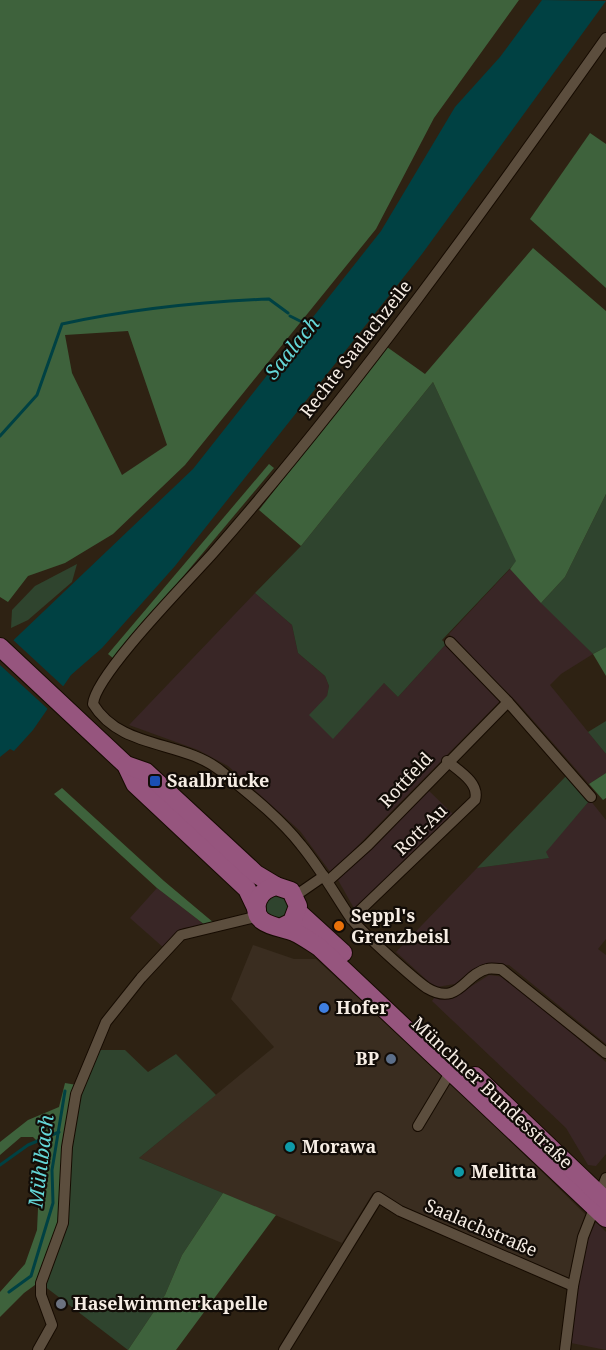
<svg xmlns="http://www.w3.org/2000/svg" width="606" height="1350" font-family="'Noto Serif',serif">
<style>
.commercial{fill:#392626}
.industrial{fill:#3a2d20}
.green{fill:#2f442e}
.forest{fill:#3e623c;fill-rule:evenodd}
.water{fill:#004143}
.pier{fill:#2e2213}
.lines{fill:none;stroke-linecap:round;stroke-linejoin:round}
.stream{stroke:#004143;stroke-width:3}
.street-casing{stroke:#160b01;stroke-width:12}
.primary-casing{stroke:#160b01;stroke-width:20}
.street{stroke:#5c4e3e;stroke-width:10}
.primary{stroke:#96557e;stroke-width:18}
.transit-dot{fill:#1a4fb4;stroke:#120c07;stroke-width:2}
.food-dot{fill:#e8710a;stroke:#120c07;stroke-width:2}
.shop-dot{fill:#3f7fe0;stroke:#120c07;stroke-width:2}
.service-dot{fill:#5c6f8a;stroke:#120c07;stroke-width:2}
.culture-dot{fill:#0f9aa8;stroke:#120c07;stroke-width:2}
.worship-dot{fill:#6b7280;stroke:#120c07;stroke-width:2}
.labels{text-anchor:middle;stroke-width:4.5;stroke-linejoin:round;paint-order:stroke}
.street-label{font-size:18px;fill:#f6ede4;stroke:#120c07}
.poi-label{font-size:18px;font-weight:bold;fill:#f6ede4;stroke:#120c07;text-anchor:start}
.water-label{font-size:20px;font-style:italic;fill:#64d6d7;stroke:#120c07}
</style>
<rect width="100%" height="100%" fill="#2e2213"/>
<g class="commercial">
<polygon points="510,569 593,654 561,674 550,685 606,754 606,773 589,784 517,702 449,634"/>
<polygon points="255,593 292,625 298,653 325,676 329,686 327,696 384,683 398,697 446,644 502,699 331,873 300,831 228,766 198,750 129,725"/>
<polygon points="428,790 454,815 355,910 338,880"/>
<polygon points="590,800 606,820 606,939 598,949 606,955 606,1044 509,965 483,964 455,984 437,987 430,983 396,952 477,868 548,858 545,852"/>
<polygon points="157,888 205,925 183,928 164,948 130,918"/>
<polygon points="489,975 505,977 606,1062 606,1154 596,1166 588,1165 566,1128 432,1001 434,998 456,996"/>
<polygon points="596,1222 606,1232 606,1350 571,1343 578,1282 587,1240"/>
</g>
<polygon class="industrial" points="253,945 294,959 316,959 455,1086 586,1215 569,1278 373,1193 342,1243 139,1158 274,1047 231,999"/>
<g class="green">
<polygon points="433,382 517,561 442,640 446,644 398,697 384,683 333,739 309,715 327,696 329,686 325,676 298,653 292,625 255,593 301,546"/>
<polygon points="606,494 606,647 593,654 541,603 565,577"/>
<polygon points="77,564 72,582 28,620 11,628 12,610 35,586"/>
<polygon points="606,721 606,754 588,732"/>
<polygon points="568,774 590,800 546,852 549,858 477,868"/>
<polygon points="283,894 291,910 281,920 265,913 265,901 271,895"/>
<polygon points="89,1050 125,1050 148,1072 176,1054 216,1095 139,1158 223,1193 182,1255 165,1295 128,1350 39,1282 63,1182"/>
</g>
<g class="forest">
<path d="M0,0H519L434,118L376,229L185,465L113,534L65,563L28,576L8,602L0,597ZM128,331L167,445L122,475L72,373L65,335Z"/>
<polygon points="590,133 606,144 606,288 530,219"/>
<polygon points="533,248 606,311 606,494 565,577 541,603 510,569 516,561 433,382 301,546 259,510 387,347 425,374"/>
<polygon points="269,464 274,468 114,659 108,654"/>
<polygon points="606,647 606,676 593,654"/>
<polygon points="606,773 606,798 603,800 589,784"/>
<polygon points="62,788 164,881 214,923 205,925 157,888 54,794"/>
<polygon points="65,1083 77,1085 62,1209 39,1282 24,1293 0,1317 0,1292 25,1264 37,1230 41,1145 33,1137 21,1137 0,1155 0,1142 28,1120 59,1107"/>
<polygon points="223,1193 276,1215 176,1350 128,1350 165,1295 182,1255"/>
</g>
<polygon class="water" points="542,0 606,1 422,254 175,566 102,648 71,675 33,730 14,751 10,749 0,757 0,653 193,469 381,231 455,107 500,57"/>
<polygon class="pier" points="11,638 65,688 50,711 0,665 0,649"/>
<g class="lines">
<g class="stream">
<polyline points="290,316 310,326"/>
<path d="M0,436L37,395L62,324C132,309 197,302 269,299L288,313"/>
<polyline points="0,1165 28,1145 59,1132"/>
<polyline points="9,1292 31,1276 53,1203 52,1170 65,1091"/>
</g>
<defs>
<g id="street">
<path d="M606,38C482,213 355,391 213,553C189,580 95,675 93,704C121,750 183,740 221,771C248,793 279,817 301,845C320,868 334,893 350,917C358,929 415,980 427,988C459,1007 464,974 487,969C491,968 496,969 501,969L606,1053"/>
<polyline points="450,642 508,702 591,797"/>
<polyline points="328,881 368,845 508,702"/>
<polyline points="295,896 324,876"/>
<path d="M351,919L475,800C480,783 459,771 447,761"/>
<polyline points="418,1126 451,1071"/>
<polyline points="38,1350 52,1325 41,1295 41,1283 63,1223 67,1147 76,1094 106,1022 141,978 181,935 259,916"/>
<polyline points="284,1350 378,1197 400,1211 573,1286"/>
<polyline points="565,1350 573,1286 583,1237 606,1178"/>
</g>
<g id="primary">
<polyline points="0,647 126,765 135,784 247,889 257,910"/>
<polyline points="126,765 146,772 256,874 276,886"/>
<polyline points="298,912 343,953"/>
<path d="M282,927L292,922L298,906L291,891L276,886C268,888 261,892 258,900C249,926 279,926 294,932C303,936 311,942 319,947L606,1218"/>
<polyline points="475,1076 606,1201"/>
</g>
</defs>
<use href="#street" class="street-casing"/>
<use href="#primary" class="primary-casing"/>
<use href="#street" class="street"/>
<use href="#primary" class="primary"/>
</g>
<rect class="transit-dot" x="149" y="775" width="12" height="12" rx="3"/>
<circle class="food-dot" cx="339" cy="926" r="6"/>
<circle class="shop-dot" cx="324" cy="1008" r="6"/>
<circle class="service-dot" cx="391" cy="1059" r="6"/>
<g class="culture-dot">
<circle cx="290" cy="1147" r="6"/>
<circle cx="459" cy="1172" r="6"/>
</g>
<circle class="worship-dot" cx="61" cy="1304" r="6"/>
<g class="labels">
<g class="street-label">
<text transform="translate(356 349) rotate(-52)" y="6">Rechte Saalachzeile</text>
<text transform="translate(406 780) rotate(-47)" y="6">Rottfeld</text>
<text transform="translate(421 830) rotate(-44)" y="6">Rott-Au</text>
<text transform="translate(492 1093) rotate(43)" y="6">Münchner Bundesstraße</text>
<text transform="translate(481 1228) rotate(23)" y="6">Saalachstraße</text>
</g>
<g class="poi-label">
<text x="167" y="787">Saalbrücke</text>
<text x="351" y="922">Seppl's<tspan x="351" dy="21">Grenzbeisl</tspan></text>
<text x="336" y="1014">Hofer</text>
<text x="379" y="1065" text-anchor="end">BP</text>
<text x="302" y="1153">Morawa</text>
<text x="471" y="1178">Melitta</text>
<text x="73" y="1310">Haselwimmerkapelle</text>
</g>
<g class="water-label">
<text transform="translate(292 348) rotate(-51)" y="7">Saalach</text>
<text transform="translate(41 1161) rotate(-83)" y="7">Mühlbach</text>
</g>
</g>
</svg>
